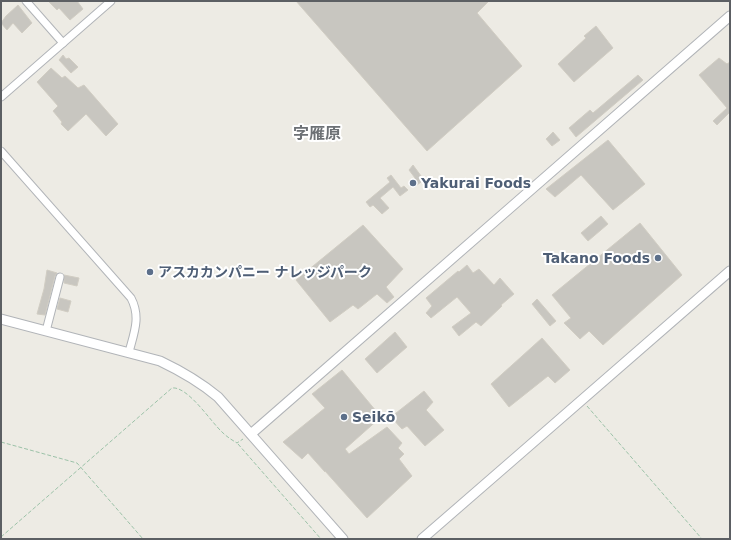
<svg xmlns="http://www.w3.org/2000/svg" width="731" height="540" font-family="'DejaVu Sans','Noto Sans JP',sans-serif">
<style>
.building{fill:#c8c6c0;stroke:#d1cdc3}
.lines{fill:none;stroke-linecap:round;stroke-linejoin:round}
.minor-casing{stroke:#b1b4b8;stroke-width:9}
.tertiary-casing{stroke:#b1b4b8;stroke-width:11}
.path{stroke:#9cc2a8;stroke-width:1;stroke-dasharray:4 2;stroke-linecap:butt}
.minor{stroke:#fff;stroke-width:7}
.tertiary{stroke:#fff;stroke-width:9}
.service-dot{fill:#5c6f8a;stroke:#fff;stroke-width:1.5}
.labels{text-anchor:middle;stroke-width:4;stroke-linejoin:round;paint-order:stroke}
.service-label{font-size:14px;font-weight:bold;fill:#4e5e75;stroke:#fff;text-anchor:start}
.quarter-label{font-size:16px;font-weight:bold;fill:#6d7175;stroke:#fff}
</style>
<rect width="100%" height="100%" fill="#edebe4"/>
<g class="building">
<polygon points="48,1 77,1 83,9 70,20 59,8 57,10"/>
<polygon points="296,1 489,1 477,13 522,66 427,151"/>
<polygon points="18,5 32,23 22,33 13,23 7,30 1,23 6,16"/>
<polygon points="596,26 613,48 574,82 558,64 586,38 584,36"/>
<polygon points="63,55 66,59 69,58 78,67 71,73 59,60"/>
<polygon points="719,58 727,64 730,62 730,112 717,125 713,121 727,108 699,75"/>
<polygon points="51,68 62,78 65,76 78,88 84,85 118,124 106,136 86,114 68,131 61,124 62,122 53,111 58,106 37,82"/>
<polygon points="638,75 643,80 576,137 569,128 590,110 593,113"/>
<polygon points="553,132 560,140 552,146 546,139"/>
<polygon points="608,140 645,184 613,210 581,175 555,197 546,189"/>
<polygon points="413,165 424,180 414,187 411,183 415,178 409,170"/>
<polygon points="391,175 401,188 404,186 408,190 400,196 393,187 380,198 389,208 382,214 373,205 370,207 366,202 390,182 387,178"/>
<polygon points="601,216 608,224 588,241 581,233"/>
<polygon points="640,223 682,275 603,345 589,331 580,339 564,323 571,318 552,295"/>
<polygon points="363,225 403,269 386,287 394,297 387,303 377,294 358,309 353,305 330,322 296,280"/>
<polygon points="467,265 473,273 479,269 494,285 500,278 514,294 501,305 502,306 481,326 476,322 459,336 452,327 471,313 457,297 431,318 426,313 432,306 426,298 458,271 459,272"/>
<polygon points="47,270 57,273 55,276 45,315 37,314 44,289"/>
<polygon points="64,275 79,278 77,286 64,283"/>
<polygon points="60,298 71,301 68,312 57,309"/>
<polygon points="537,299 556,321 550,326 532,304"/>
<polygon points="395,332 407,347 377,373 365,359"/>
<polygon points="542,338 570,370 555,383 548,376 509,407 491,384"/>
<polygon points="342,370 381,417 345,449 349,454 387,427 402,443 398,448 404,454 399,459 412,476 367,518 325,471 325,472 308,453 302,459 283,442 325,408 312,394"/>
<polygon points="424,391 433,402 426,410 444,430 425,446 407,426 402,429 391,417"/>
</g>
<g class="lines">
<defs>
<g id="minor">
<polyline points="26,1 63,43"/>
<polyline points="1,97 111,1"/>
<path d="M1,151L131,298C141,317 134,333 129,352"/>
<polyline points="46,331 60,277"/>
</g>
<g id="tertiary">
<path d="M1,319L160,361C181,371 200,382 218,397L343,539"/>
<polyline points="251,434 730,16"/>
<polyline points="422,539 730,271"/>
</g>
</defs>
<use href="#minor" class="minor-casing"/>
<use href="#tertiary" class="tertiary-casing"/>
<g class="path">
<polyline points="587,406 702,539"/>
<polyline points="1,442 77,463 143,539"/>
<polyline points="238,444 321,539"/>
<path d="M1,537L172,388C188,386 211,422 222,432C227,437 232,440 237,443L243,439"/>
</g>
<use href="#minor" class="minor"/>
<use href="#tertiary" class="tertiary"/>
</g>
<g class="service-dot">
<circle cx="413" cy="183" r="4"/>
<circle cx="658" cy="258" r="4"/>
<circle cx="150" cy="272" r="4"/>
<circle cx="344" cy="417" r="4"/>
</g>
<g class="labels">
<g class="service-label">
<text x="421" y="188">Yakurai Foods</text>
<text x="650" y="263" text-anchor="end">Takano Foods</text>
<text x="158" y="277">アスカカンパニー ナレッジパーク</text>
<text x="352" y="422">Seikō</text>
</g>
<g class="quarter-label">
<text x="317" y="139">字雁原</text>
</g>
</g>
<rect width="731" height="540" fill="none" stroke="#5c5f63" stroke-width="4"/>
</svg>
